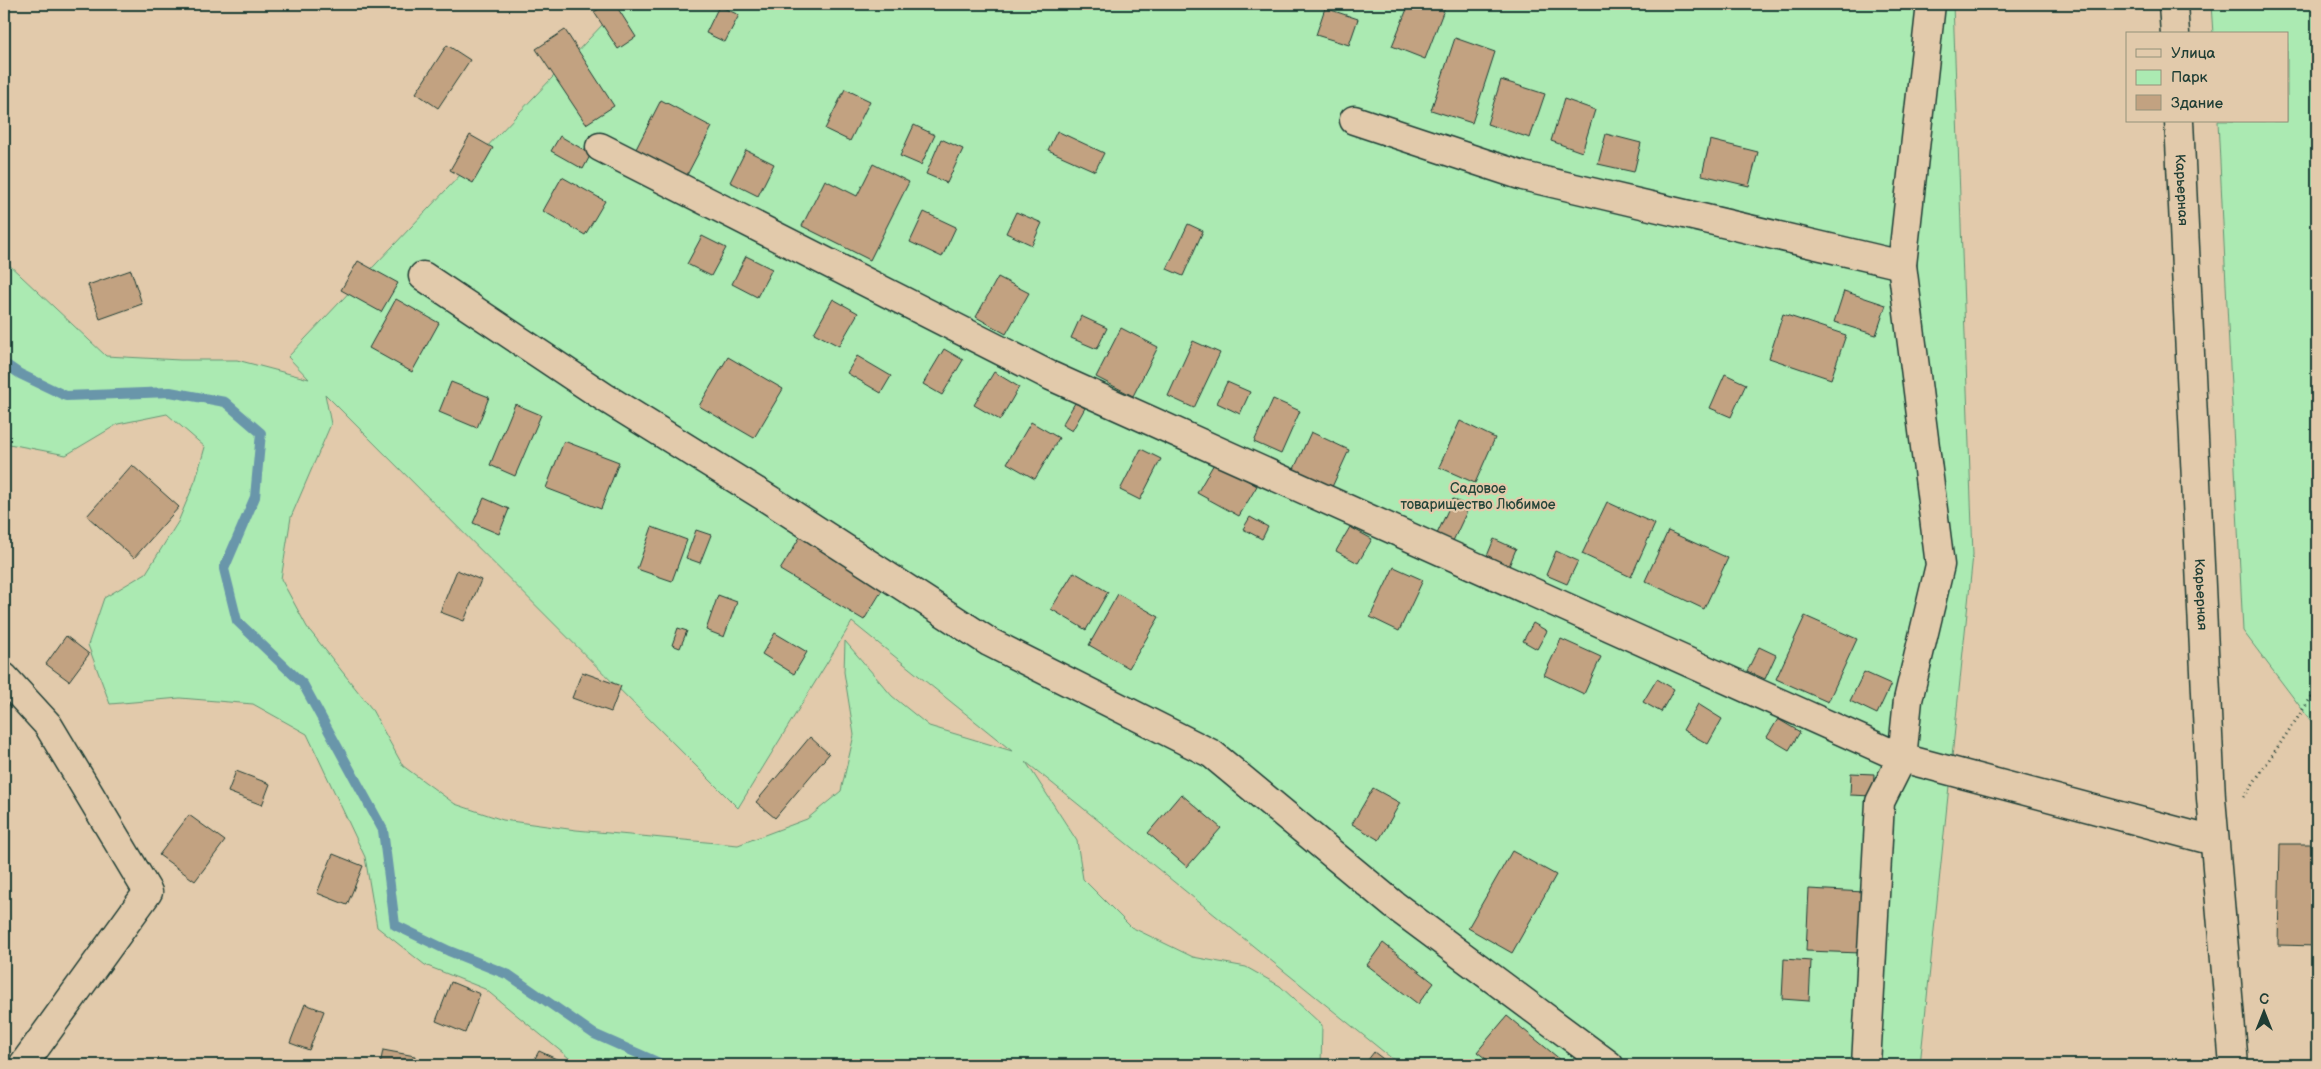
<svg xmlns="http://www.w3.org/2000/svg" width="2321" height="1069" font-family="'Balsamiq Sans',sans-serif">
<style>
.green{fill:#abeab2;stroke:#659473;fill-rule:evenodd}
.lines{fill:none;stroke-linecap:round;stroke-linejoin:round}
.stream{stroke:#6996aa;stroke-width:10}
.building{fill:#c2a281;stroke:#1f3d34}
.street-casing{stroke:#1f3d34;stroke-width:31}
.path{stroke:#1f3d34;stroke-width:3;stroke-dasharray:1 4;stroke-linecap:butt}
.street{stroke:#e2caab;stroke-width:28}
.labels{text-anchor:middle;stroke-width:4.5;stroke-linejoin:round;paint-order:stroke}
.street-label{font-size:14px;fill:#1f3d34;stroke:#e2caab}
.park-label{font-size:14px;fill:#26463a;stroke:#e2caab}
</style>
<rect width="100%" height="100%" fill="#e2caab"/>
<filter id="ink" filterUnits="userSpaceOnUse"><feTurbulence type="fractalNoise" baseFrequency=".02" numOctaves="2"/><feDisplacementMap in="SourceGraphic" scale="10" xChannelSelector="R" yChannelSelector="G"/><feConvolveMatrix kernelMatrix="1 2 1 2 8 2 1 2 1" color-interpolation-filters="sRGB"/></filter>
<g filter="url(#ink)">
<g class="green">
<path d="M622,4H1953L1973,555L1920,1065H1400L1026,762L1077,841L1083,879L1131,927L1193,957L1246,967L1280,986L1322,1025L1321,1065H581L569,1058L485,989L425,965L377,927L365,857L307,734L253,704L180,698L110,704L88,645L104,598L146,573L178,522L196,479L205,447L167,414L118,424L66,455L4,443V260L106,356L180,360H237L309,379L288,357ZM325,394L738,808L852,622L1012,751L929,726L892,696L845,641L844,672L854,735L841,791L807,819L738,845L576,830L503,820L455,804L403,766L371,708L307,627L281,579L291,517L331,424Z"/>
<polygon points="2211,4 2309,4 2312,11 2317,13 2317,729 2243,631 2218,121 2287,121 2287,34 2213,34"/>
</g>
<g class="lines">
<polyline class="stream" points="4,363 20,374 66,396 170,392 225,402 261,433 255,497 224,569 237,621 303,684 383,830 395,925 449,951 509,975 594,1034 664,1065"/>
</g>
<g class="building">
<polygon points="607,4 615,4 636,37 618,49 594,12"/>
<polygon points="1409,4 1437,4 1445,7 1425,59 1392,46"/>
<polygon points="719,6 739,15 725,42 706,33"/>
<polygon points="1325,8 1358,19 1349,45 1316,35"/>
<polygon points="565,30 614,106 586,124 536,49"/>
<polygon points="1455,38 1495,52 1472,123 1431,110"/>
<polygon points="447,45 470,60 438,108 416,93"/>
<polygon points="1501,80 1545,94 1530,138 1487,124"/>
<polygon points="845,89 870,101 850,141 825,129"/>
<polygon points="1564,99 1595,110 1582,152 1551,141"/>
<polygon points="661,100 712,127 687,175 636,149"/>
<polygon points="914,125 935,135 921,165 900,156"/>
<polygon points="1057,131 1104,153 1095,171 1048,150"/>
<polygon points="1606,134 1641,143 1634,172 1598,164"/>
<polygon points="470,135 493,148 473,183 450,170"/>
<polygon points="560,136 591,154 583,169 551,151"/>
<polygon points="941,139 963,149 947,183 926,174"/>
<polygon points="1710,140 1758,152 1749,186 1702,175"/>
<polygon points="746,150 774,164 758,196 730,182"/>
<polygon points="873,164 909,182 870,260 802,226 825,180 857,196"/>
<polygon points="562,177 605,201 585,235 543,211"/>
<polygon points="924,212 956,227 942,257 910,242"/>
<polygon points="1016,212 1042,223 1032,245 1006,233"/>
<polygon points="1188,224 1203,231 1183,276 1167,269"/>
<polygon points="702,236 726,248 711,276 687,264"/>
<polygon points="746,256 772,269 757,297 732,284"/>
<polygon points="358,261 398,283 381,312 341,290"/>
<polygon points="131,270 142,304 100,319 88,285"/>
<polygon points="998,277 1029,293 1006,334 976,317"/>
<polygon points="1844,291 1886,305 1876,335 1834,322"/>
<polygon points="396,299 439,323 412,372 369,348"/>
<polygon points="833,299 858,313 839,346 814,333"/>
<polygon points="1783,314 1846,335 1831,379 1769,358"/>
<polygon points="1081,316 1107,328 1097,349 1071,338"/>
<polygon points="1121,328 1158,347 1133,396 1096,377"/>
<polygon points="1193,341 1220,353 1194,408 1168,396"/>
<polygon points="944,349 963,360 942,395 923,384"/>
<polygon points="857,356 891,376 881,393 847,373"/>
<polygon points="728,357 783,389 754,438 699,406"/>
<polygon points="994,372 1019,387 1000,420 974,405"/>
<polygon points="1725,374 1746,384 1731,417 1710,408"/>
<polygon points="451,382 489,397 477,428 439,412"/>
<polygon points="1227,382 1250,392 1240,414 1217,403"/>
<polygon points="1273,399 1300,411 1281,454 1254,442"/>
<polygon points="1075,403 1085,408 1072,431 1062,425"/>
<polygon points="515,404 541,415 515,476 490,465"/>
<polygon points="1460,421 1495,438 1475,483 1439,467"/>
<polygon points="1031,422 1059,438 1035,479 1007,463"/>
<polygon points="1311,432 1349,450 1332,487 1294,469"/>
<polygon points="564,441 619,462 601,509 546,488"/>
<polygon points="1141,449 1161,459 1140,500 1120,490"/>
<polygon points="1215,462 1257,486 1239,516 1197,493"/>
<polygon points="132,465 179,507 134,558 87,516"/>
<polygon points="484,498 509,509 499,534 473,523"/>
<polygon points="1453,499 1469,507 1453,541 1437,534"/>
<polygon points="1607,502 1655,524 1631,577 1582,554"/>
<polygon points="1250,517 1268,527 1262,539 1243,529"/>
<polygon points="652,527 687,540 672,581 637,569"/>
<polygon points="1350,527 1372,539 1358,563 1336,551"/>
<polygon points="696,530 711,535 700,563 686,558"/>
<polygon points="1668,531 1728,558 1704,609 1645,581"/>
<polygon points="800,537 884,587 864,620 780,570"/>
<polygon points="1494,539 1516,549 1509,566 1487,556"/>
<polygon points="1556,551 1578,561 1567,584 1546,575"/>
<polygon points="1394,567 1423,580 1399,631 1370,617"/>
<polygon points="457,570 481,580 464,621 440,612"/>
<polygon points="1074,572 1108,592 1086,630 1051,609"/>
<polygon points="1118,594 1159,617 1129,668 1089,645"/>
<polygon points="718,595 737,602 724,637 706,630"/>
<polygon points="1805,616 1857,639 1828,702 1776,679"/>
<polygon points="1533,623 1547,631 1537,649 1523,641"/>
<polygon points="678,628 687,631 680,648 672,645"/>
<polygon points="775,633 807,652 794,674 762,654"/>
<polygon points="66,636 89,654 69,681 46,664"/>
<polygon points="1561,639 1601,657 1584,694 1544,675"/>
<polygon points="1759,647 1776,655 1765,679 1747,671"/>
<polygon points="582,672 621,686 611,712 572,698"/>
<polygon points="1864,672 1891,684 1877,714 1850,701"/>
<polygon points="1657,679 1674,689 1661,712 1643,702"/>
<polygon points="1698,704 1722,719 1708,744 1683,730"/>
<polygon points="1778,719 1800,732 1789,750 1767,737"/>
<polygon points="810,737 829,754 775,818 756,802"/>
<polygon points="236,771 270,784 262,805 228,792"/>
<polygon points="1851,773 1874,774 1873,796 1850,795"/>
<polygon points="1373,788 1400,803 1379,840 1352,824"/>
<polygon points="1181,794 1221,828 1187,867 1148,833"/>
<polygon points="189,815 225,841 195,881 159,855"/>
<polygon points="2280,844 2317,844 2317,946 2278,945"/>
<polygon points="1512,851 1556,875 1512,953 1468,928"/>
<polygon points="333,854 363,866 347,905 317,893"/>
<polygon points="1809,889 1864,892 1861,953 1806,951"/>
<polygon points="1383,943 1434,983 1418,1004 1367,965"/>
<polygon points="1784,959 1811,961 1809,1001 1782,999"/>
<polygon points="451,982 480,994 465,1033 436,1021"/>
<polygon points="305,1004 324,1011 309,1050 290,1043"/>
<polygon points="1507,1016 1567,1065 1494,1065 1477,1052"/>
<polygon points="383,1050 415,1056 414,1065 380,1065"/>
<polygon points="539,1051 565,1063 564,1065 532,1064"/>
<polygon points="1374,1052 1391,1065 1364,1065"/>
</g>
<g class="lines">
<defs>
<g id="street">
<polyline points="2173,4 2175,34"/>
<polyline points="1354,120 1523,176 1902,265"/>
<path id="s1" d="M2179,121L2211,798L2234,1065"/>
<polyline points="600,147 1051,376 1902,758 2214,841"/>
<polyline points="423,276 604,397 770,500 989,642 1212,754 1394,905 1609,1065"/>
<polyline points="4,677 48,725 148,892 23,1065"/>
<polyline points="1866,1065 1880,802 1902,758 1908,700 1940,565 1902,265 1931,4"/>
</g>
</defs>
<use href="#street" class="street-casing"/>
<polyline class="path" points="2244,797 2317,689"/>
<use href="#street" class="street"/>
</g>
</g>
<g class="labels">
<g class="street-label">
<text dy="5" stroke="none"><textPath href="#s1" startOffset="69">Карьерная</textPath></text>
<text dy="5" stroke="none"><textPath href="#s1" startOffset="474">Карьерная</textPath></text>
</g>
<g class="park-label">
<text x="1478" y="493">Садовое<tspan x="1478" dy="16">товарищество Любимое</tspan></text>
</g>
</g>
<rect width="2321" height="1069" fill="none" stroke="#e2caab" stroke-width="20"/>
<rect x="10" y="10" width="2301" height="1049" fill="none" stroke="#1f3d34" stroke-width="2" filter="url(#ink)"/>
<rect x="2126" y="32" width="162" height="90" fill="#e2caab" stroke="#94927b"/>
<rect x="2136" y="49" width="25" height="8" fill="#e2caab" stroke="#94927b"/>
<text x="2171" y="58" font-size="15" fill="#1f3d34">Улица</text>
<rect x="2136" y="70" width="25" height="15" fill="#abeab2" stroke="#94927b"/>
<text x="2171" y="82" font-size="15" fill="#1f3d34">Парк</text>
<rect x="2136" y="95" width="25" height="15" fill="#c2a281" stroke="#94927b"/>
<text x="2171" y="108" font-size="15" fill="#1f3d34">Здание</text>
<g transform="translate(2264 1012)" stroke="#e2caab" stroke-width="4" paint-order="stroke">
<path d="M0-4L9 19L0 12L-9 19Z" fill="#1f3d34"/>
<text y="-8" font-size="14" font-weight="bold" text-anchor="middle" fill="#1f3d34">С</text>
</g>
</svg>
